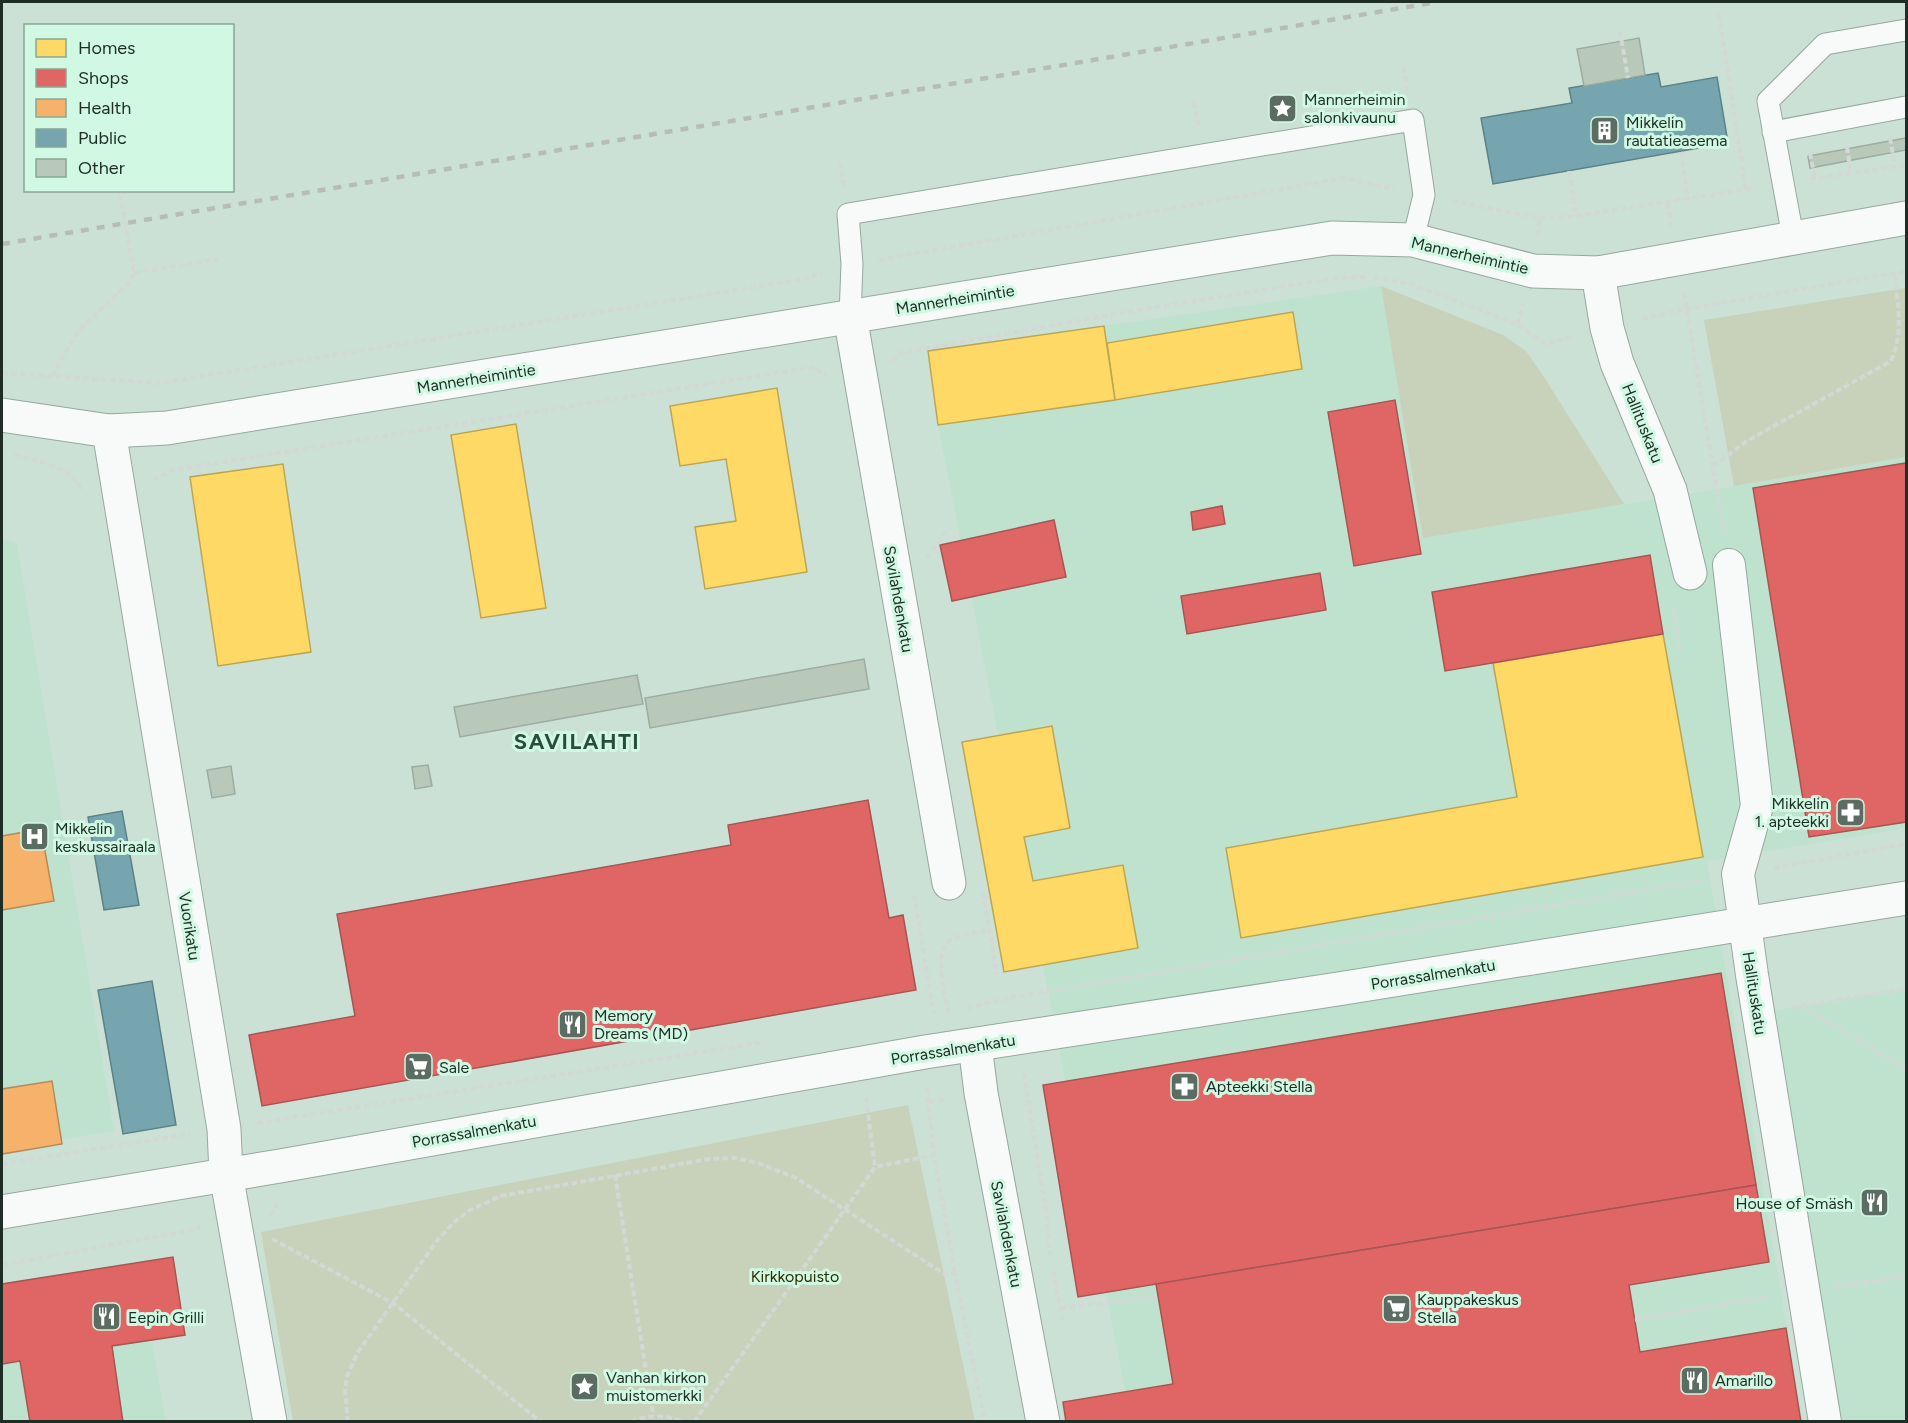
<svg xmlns="http://www.w3.org/2000/svg" width="1908" height="1423" font-family="Figtree,sans-serif">
<style>
.built{fill:#bfe2cf}
.park{fill:#c8d1b9}
.homes{fill:#ffd966;stroke:#bca552;stroke-width:1.5}
.shops{fill:#e06666;stroke:#a65552;stroke-width:1.5}
.health{fill:#f6b26b;stroke:#b58a56;stroke-width:1.5}
.public{fill:#76a5af;stroke:#5c8186;stroke-width:1.5}
.building{fill:#b8c8b9;stroke:#9eaba1;stroke-width:1.5}
.lines{fill:none;stroke-linecap:round;stroke-linejoin:round}
.service-casing{stroke:#97a79e;stroke-width:23}
.pedestrian-casing{stroke:#97a79e;stroke-width:34}
.minor-casing{stroke:#97a79e;stroke-width:35}
.tertiary-casing{stroke:#97a79e;stroke-width:35}
.secondary-casing{stroke:#97a79e;stroke-width:35}
.path{stroke:#d2d8d5;stroke-width:4;stroke-dasharray:6 3;stroke-linecap:butt}
.service{stroke:#f7faf9;stroke-width:21}
.pedestrian{stroke:#f7faf9;stroke-width:32}
.minor{stroke:#f7faf9;stroke-width:33}
.tertiary{stroke:#f7faf9;stroke-width:33}
.secondary{stroke:#f7faf9;stroke-width:33}
.rail{stroke:#b7bcb9;stroke-width:4.5;stroke-dasharray:8 8;stroke-linecap:butt}
.labels{text-anchor:middle;stroke-width:6;stroke-linejoin:round;paint-order:stroke}
.poi-label{font-size:16px;fill:#1e2d25;stroke:#d0f8e2;text-anchor:start}
.street-label{font-size:16px;fill:#1e2d25;stroke:#d0f8e2}
.park-label{font-size:16px;fill:#2f2e00;stroke:#d0f8e2}
.district-label{font-size:22px;font-weight:bold;letter-spacing:1.5px;fill:#2a4c3a;stroke:#d0f8e2}
</style>
<rect width="100%" height="100%" fill="#cce1d6"/>
<g class="built">
<polygon points="1381,286 1423,538 1906,457 1906,828 1707,861 1803,1421 1131,1421 938,425 928,351"/>
<polygon points="2,539 17,543 114,1131 2,1149"/>
<polygon points="1906,989 1906,1421 1825,1421 1758,1013"/>
<polygon points="140,1275 166,1421 2,1422 2,1299"/>
</g>
<g class="park">
<polygon points="1381,286 1503,335 1526,351 1544,377 1624,504 1423,538"/>
<polygon points="1905,288 1906,457 1734,486 1704,320"/>
<polygon points="908,1105 975,1421 293,1421 261,1232"/>
</g>
<g class="homes">
<polygon points="1293,312 1302,369 1115,400 1107,343"/>
<polygon points="1104,326 1115,400 938,425 928,351"/>
<polygon points="777,388 807,572 705,589 695,527 736,521 726,459 680,466 670,406"/>
<polygon points="516,424 546,608 481,618 451,435"/>
<polygon points="283,464 311,652 218,666 190,477"/>
<polygon points="1663,634 1703,857 1241,938 1226,848 1517,797 1493,663"/>
<polygon points="1052,726 1070,828 1024,837 1033,881 1123,865 1138,948 1004,972 962,742"/>
</g>
<g class="shops">
<polygon points="1395,400 1421,554 1354,566 1328,412"/>
<polygon points="1906,463 1906,822 1809,837 1753,488"/>
<polygon points="1222,506 1225,524 1193,530 1191,512"/>
<polygon points="1054,520 1066,577 952,601 940,545"/>
<polygon points="1650,555 1663,634 1445,671 1432,592"/>
<polygon points="1320,573 1326,610 1187,634 1181,596"/>
<polygon points="868,800 889,918 903,915 916,990 262,1106 249,1035 355,1016 337,914 731,845 728,825"/>
<polygon points="1721,973 1756,1185 1078,1297 1043,1085"/>
<polygon points="1756,1185 1769,1262 1629,1285 1640,1352 1786,1328 1801,1422 1066,1422 1063,1402 1173,1384 1156,1284"/>
<polygon points="173,1257 185,1335 112,1346 123,1422 30,1422 20,1361 2,1364 2,1284"/>
</g>
<g class="health">
<polygon points="41,829 54,901 2,910 2,836"/>
<polygon points="52,1081 62,1144 2,1154 2,1089"/>
</g>
<g class="public">
<polygon points="1658,73 1661,87 1717,77 1728,143 1493,184 1481,118 1572,103 1569,88"/>
<polygon points="122,811 139,905 104,910 88,817"/>
<polygon points="152,981 176,1125 123,1134 98,990"/>
</g>
<g class="building">
<polygon points="1639,38 1645,75 1584,86 1577,49"/>
<polygon points="1906,138 1906,150 1810,168 1808,156"/>
<polygon points="864,659 869,689 650,728 645,698"/>
<polygon points="637,675 643,704 460,737 454,707"/>
<polygon points="428,765 432,786 415,789 412,767"/>
<polygon points="231,766 235,794 212,798 207,770"/>
</g>
<g class="lines">
<defs>
<g id="service">
<polyline points="1773,132 1906,107"/>
<polyline points="1793,237 1768,101 1825,44 1906,30"/>
<polyline points="850,316 852,264 848,214 1413,120 1424,195 1413,240"/>
</g>
<polyline id="pedestrian" points="1729,565 1757,806 1738,874 1752,975 1825,1422"/>
<g id="minor">
<polyline points="1598,273 1607,328 1617,363 1670,490 1690,573"/>
<polyline points="850,316 949,883"/>
<polyline points="109,431 224,1129 226,1174 270,1422"/>
</g>
<g id="tertiary">
<polyline points="2,415 109,431 167,428 1332,238 1413,240 1533,271 1598,273 1906,218"/>
<polyline points="2,1212 280,1166 925,1052 1338,989 1906,898"/>
</g>
<polyline id="secondary" points="975,1045 981,1093 1043,1422"/>
</defs>
<use href="#service" class="service-casing"/>
<use href="#pedestrian" class="pedestrian-casing"/>
<use href="#minor" class="minor-casing"/>
<use href="#tertiary" class="tertiary-casing"/>
<use href="#secondary" class="secondary-casing"/>
<g class="path">
<polyline points="1719,14 1746,190"/>
<polyline points="1620,31 1628,78"/>
<polyline points="1403,67 1408,93"/>
<polyline points="1194,102 1199,128"/>
<polyline points="1890,138 1895,166"/>
<polyline points="1847,147 1851,173"/>
<polyline points="1681,152 1688,200"/>
<polyline points="1810,153 1815,178"/>
<polyline points="840,162 844,187"/>
<polyline points="1569,171 1576,216"/>
<polyline points="1810,179 1906,165"/>
<polyline points="1452,201 1540,218 1576,216 1755,188"/>
<polyline points="1667,203 1671,226"/>
<polyline points="1538,235 1540,218"/>
<polyline points="879,260 1344,178 1394,189"/>
<polyline points="134,273 218,259"/>
<polyline points="1374,277 1411,284 1517,324 1545,344 1573,337"/>
<polyline points="1684,293 1724,534"/>
<polyline points="1642,319 1687,309 1906,271"/>
<polyline points="1517,324 1523,304"/>
<polyline points="892,361 901,353 1126,312 1337,278 1367,277"/>
<polyline points="2,373 160,383 799,280 822,273"/>
<polyline points="52,376 78,331 127,285 134,273 120,193 134,190"/>
<polyline points="14,455 42,462 67,472 81,488 83,488"/>
<path d="M1713,466L1747,441L1891,361C1904,329 1898,306 1894,273"/>
<polyline points="153,480 173,470 814,367 823,374 826,374"/>
<polyline points="927,558 949,528"/>
<polyline points="1674,609 1680,652"/>
<polyline points="1774,868 1906,844"/>
<polyline points="983,893 997,975"/>
<polyline points="914,895 934,1015"/>
<polyline points="1801,1006 1906,1069"/>
<polyline points="1792,1007 1906,989"/>
<polyline points="967,1008 1013,997 1705,880"/>
<path d="M949,1013C945,996 933,953 949,941C959,934 977,933 989,930"/>
<polyline points="1024,1073 1047,1218 1050,1255"/>
<polyline points="927,1088 934,1155 955,1274"/>
<polyline points="866,1097 875,1167"/>
<polyline points="929,1102 946,1099"/>
<polyline points="257,1123 765,1042"/>
<polyline points="2,1164 190,1134"/>
<polyline points="615,1175 653,1415"/>
<polyline points="270,1216 278,1202"/>
<polyline points="272,1239 393,1303 541,1422"/>
<polyline points="2,1265 187,1231 201,1227"/>
<polyline points="1053,1271 1063,1320"/>
<polyline points="1836,1286 1906,1277"/>
<polyline points="1061,1308 1158,1297"/>
<polyline points="1635,1320 1770,1296"/>
<polyline points="348,1422 345,1390 347,1376 358,1352 436,1242 454,1222 470,1210 501,1196 709,1159 734,1158 758,1163 796,1178 946,1275 955,1274 985,1422"/>
<path d="M631,1422C649,1414 667,1415 684,1422"/>
<polyline points="694,1422 875,1167 934,1155"/>
</g>
<use href="#service" class="service"/>
<use href="#pedestrian" class="pedestrian"/>
<use href="#minor" class="minor"/>
<use href="#tertiary" class="tertiary"/>
<use href="#secondary" class="secondary"/>
<polyline class="rail" points="2,244 1437,2"/>
</g>
<defs>
<symbol id="sight-square" viewBox="-11 -11 22 22"><rect x="-9" y="-9" width="18" height="18" rx="4" fill="#5b6c63" stroke="#d0f8e2"/><path d="M0-6L1.8-2.2L6-1.7L2.9 1.2L3.7 5.4L0 3.3L-3.7 5.4L-2.9 1.2L-6-1.7L-1.8-2.2Z" fill="#fff"/></symbol>
<symbol id="building-square" viewBox="-11 -11 22 22"><rect x="-9" y="-9" width="18" height="18" rx="4" fill="#5b6c63" stroke="#d0f8e2"/><path d="M-4-6H4V6H1V3H-1V6H-4ZM-2.5-4.3h1.7v1.8h-1.7ZM.8-4.3h1.7v1.8H.8ZM-2.5-1h1.7V.8h-1.7ZM.8-1h1.7V.8H.8Z" fill="#fff"/></symbol>
<symbol id="pharmacy-square" viewBox="-11 -11 22 22"><rect x="-9" y="-9" width="18" height="18" rx="4" fill="#5b6c63" stroke="#d0f8e2"/><path d="M-2-6h4v4h4v4h-4v4h-4v-4h-4v-4h4Z" fill="#fff"/></symbol>
<symbol id="hospital-square" viewBox="-11 -11 22 22"><rect x="-9" y="-9" width="18" height="18" rx="4" fill="#5b6c63" stroke="#d0f8e2"/><path d="M-5-5h3v3.5h4V-5h3V5h-3V1.5h-4V5h-3Z" fill="#fff"/></symbol>
<symbol id="restaurant-square" viewBox="-11 -11 22 22"><rect x="-9" y="-9" width="18" height="18" rx="4" fill="#5b6c63" stroke="#d0f8e2"/><path d="M-5-6h1v4h1v-4h1v4h1v-4h1v5L-1.5 .5V6h-2V.5L-5-1ZM5-6V6H3V1.5H1.5Q1.5-4 5-6Z" fill="#fff"/></symbol>
<symbol id="supermarket-square" viewBox="-11 -11 22 22"><rect x="-9" y="-9" width="18" height="18" rx="4" fill="#5b6c63" stroke="#d0f8e2"/><path d="M-6-5.5h2.5l.6 2H6L4.5 2H-2.5L-4.4-4H-6ZM-1.5 3.2a1.3 1.3 0 1 0 .1 0ZM3 3.2a1.3 1.3 0 1 0 .1 0Z" fill="#fff"/></symbol>
</defs>
<g fill-rule="evenodd">
<use href="#sight-square" x="1266" y="92" width="33" height="33"/>
<use href="#building-square" x="1588" y="114" width="33" height="33"/>
<use href="#pharmacy-square" x="1834" y="796" width="33" height="33"/>
<use href="#hospital-square" x="18" y="820" width="33" height="33"/>
<use href="#restaurant-square" x="556" y="1008" width="33" height="33"/>
<use href="#supermarket-square" x="402" y="1050" width="33" height="33"/>
<use href="#pharmacy-square" x="1168" y="1070" width="33" height="33"/>
<use href="#restaurant-square" x="1858" y="1186" width="33" height="33"/>
<use href="#supermarket-square" x="1380" y="1292" width="33" height="33"/>
<use href="#restaurant-square" x="90" y="1300" width="33" height="33"/>
<use href="#restaurant-square" x="1678" y="1364" width="33" height="33"/>
<use href="#sight-square" x="568" y="1370" width="33" height="33"/>
</g>
<g class="labels">
<g class="poi-label">
<text x="1304" y="105">Mannerheimin<tspan x="1304" dy="18">salonkivaunu</tspan></text>
<text x="1626" y="128">Mikkelin<tspan x="1626" dy="18">rautatieasema</tspan></text>
<text x="1829" y="809" text-anchor="end">Mikkelin<tspan x="1829" dy="18">1. apteekki</tspan></text>
<text x="55" y="834">Mikkelin<tspan x="55" dy="18">keskussairaala</tspan></text>
<text x="594" y="1021">Memory<tspan x="594" dy="18">Dreams (MD)</tspan></text>
<text x="439" y="1073">Sale</text>
<text x="1206" y="1092">Apteekki Stella</text>
<text x="1853" y="1209" text-anchor="end">House of Smäsh</text>
<text x="1417" y="1305">Kauppakeskus<tspan x="1417" dy="18">Stella</tspan></text>
<text x="128" y="1323">Eepin Grilli</text>
<text x="606" y="1383">Vanhan kirkon<tspan x="606" dy="18">muistomerkki</tspan></text>
<text x="1715" y="1386">Amarillo</text>
</g>
<g class="street-label">
<text transform="translate(1470 255) rotate(13)" y="6">Mannerheimintie</text>
<text transform="translate(955 299) rotate(-9)" y="6">Mannerheimintie</text>
<text transform="translate(476 378) rotate(-9)" y="6">Mannerheimintie</text>
<text transform="translate(1643 423) rotate(68)" y="6">Hallituskatu</text>
<text transform="translate(899 599) rotate(80)" y="6">Savilahdenkatu</text>
<text transform="translate(190 926) rotate(81)" y="6">Vuorikatu</text>
<text transform="translate(1433 974) rotate(-9)" y="6">Porrassalmenkatu</text>
<text transform="translate(1755 993) rotate(81)" y="6">Hallituskatu</text>
<text transform="translate(953 1049) rotate(-9)" y="6">Porrassalmenkatu</text>
<text transform="translate(474 1131) rotate(-10)" y="6">Porrassalmenkatu</text>
<text transform="translate(1007 1234) rotate(79)" y="6">Savilahdenkatu</text>
</g>
<g class="park-label">
<text x="795" y="1282">Kirkkopuisto</text>
</g>
<g class="district-label">
<text x="577" y="749">SAVILAHTI</text>
</g>
</g>
<rect width="1908" height="1423" fill="none" stroke="#1e2d25" stroke-width="6"/>
<rect x="24" y="24" width="210" height="168" fill="#d0f8e2" stroke="#89a796" stroke-width="1.5"/>
<rect x="36" y="39" width="30" height="18" fill="#ffd966" stroke="#89a796" stroke-width="1.5"/>
<text x="78" y="54" font-size="18" fill="#1e2d25">Homes</text>
<rect x="36" y="69" width="30" height="18" fill="#e06666" stroke="#89a796" stroke-width="1.5"/>
<text x="78" y="84" font-size="18" fill="#1e2d25">Shops</text>
<rect x="36" y="99" width="30" height="18" fill="#f6b26b" stroke="#89a796" stroke-width="1.5"/>
<text x="78" y="114" font-size="18" fill="#1e2d25">Health</text>
<rect x="36" y="129" width="30" height="18" fill="#76a5af" stroke="#89a796" stroke-width="1.5"/>
<text x="78" y="144" font-size="18" fill="#1e2d25">Public</text>
<rect x="36" y="159" width="30" height="18" fill="#b8c8b9" stroke="#89a796" stroke-width="1.5"/>
<text x="78" y="174" font-size="18" fill="#1e2d25">Other</text>
</svg>
